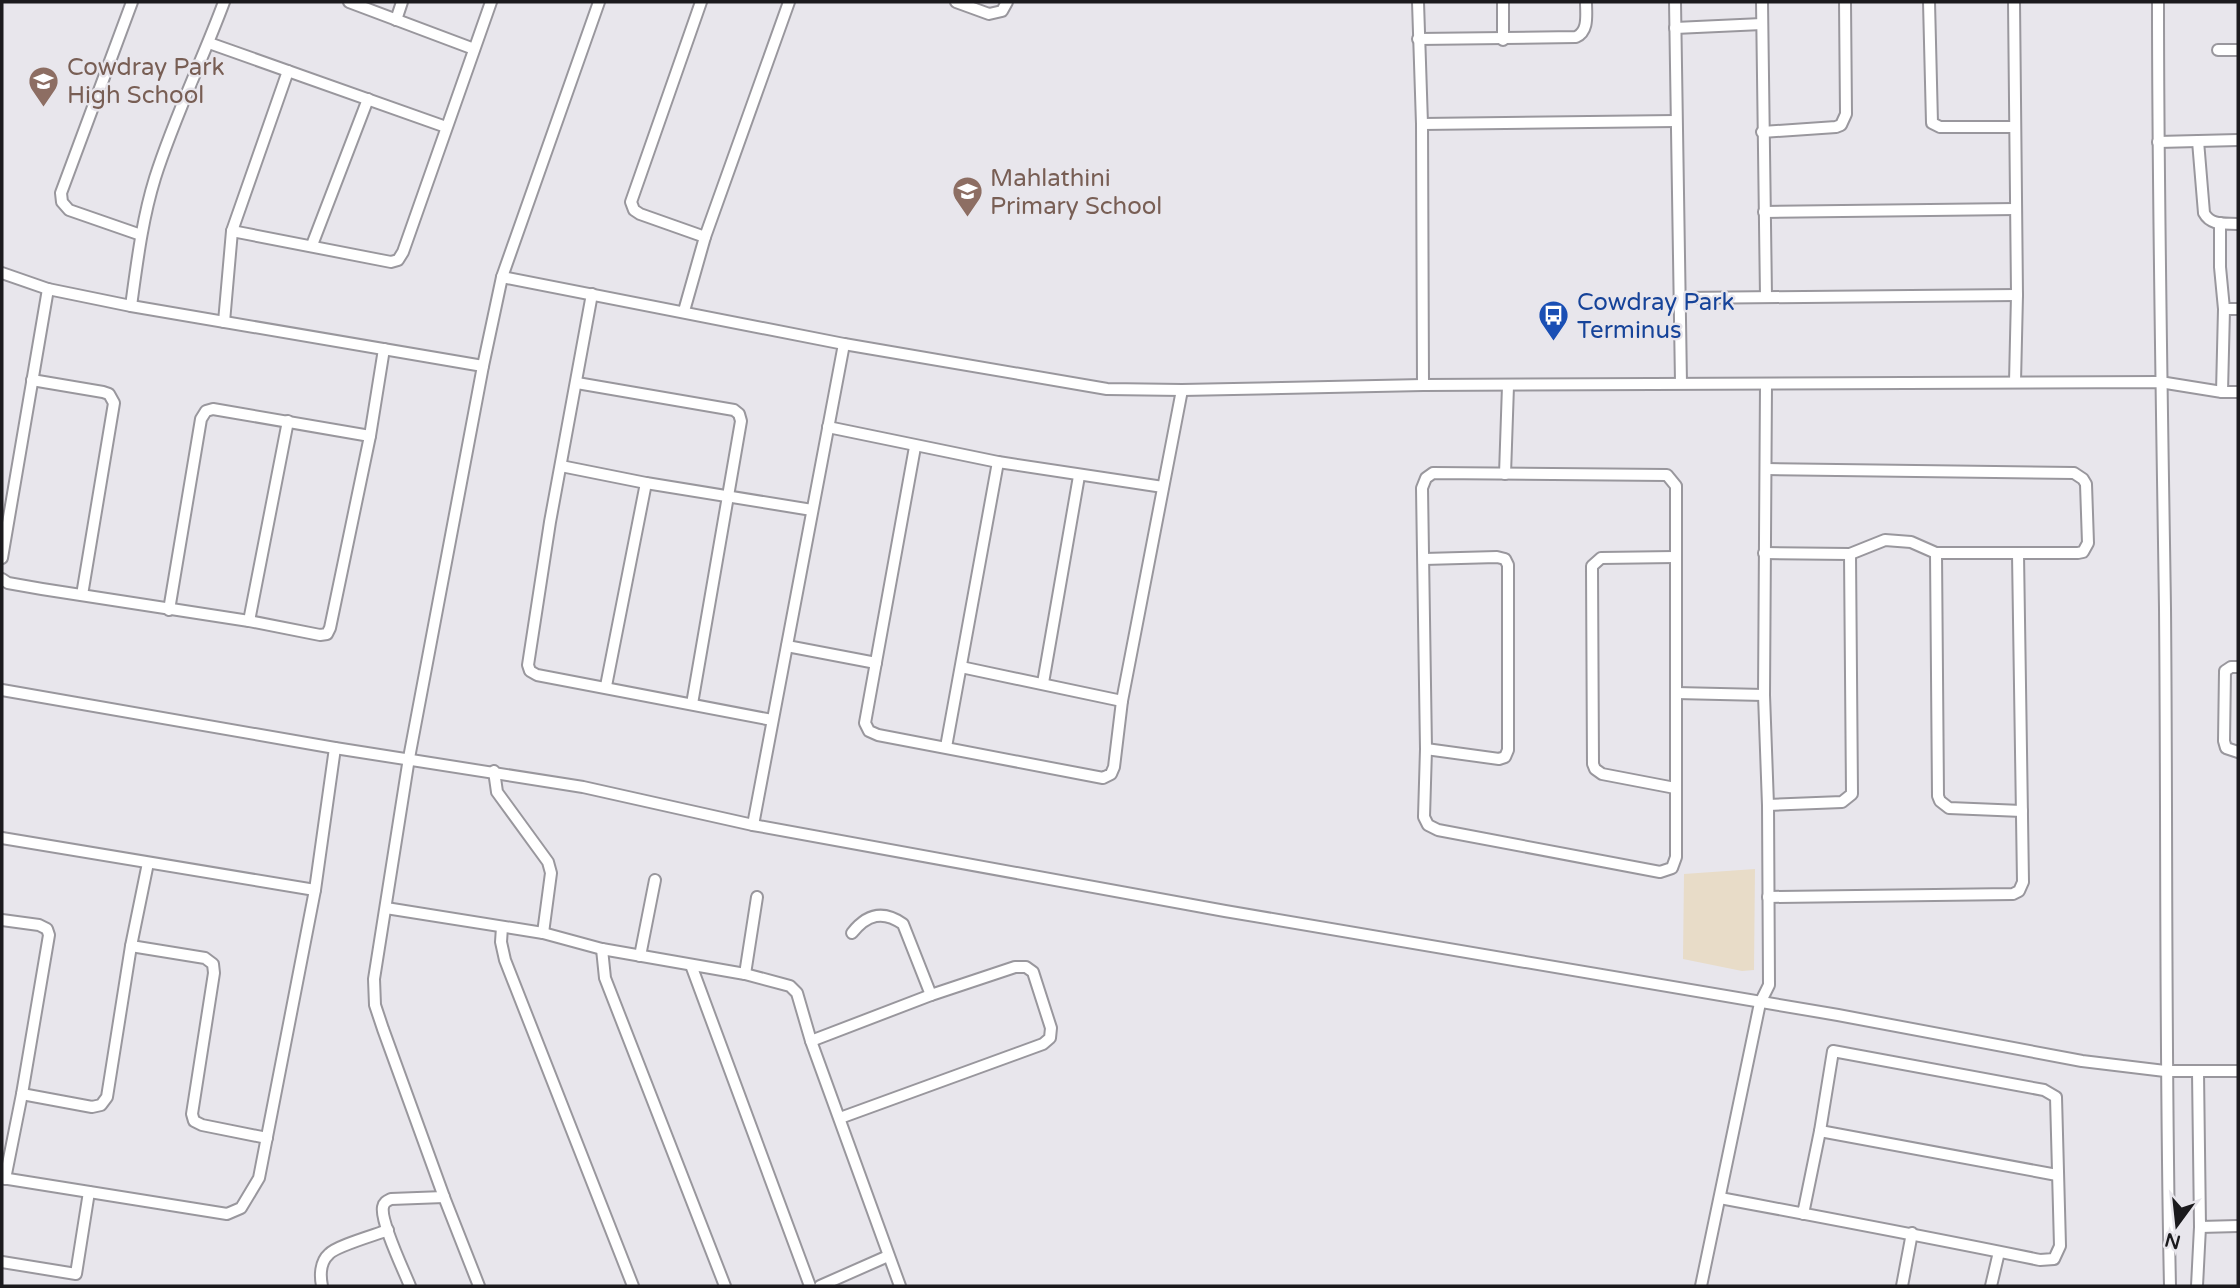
<svg xmlns="http://www.w3.org/2000/svg" width="2240" height="1288" font-family="'Varela Round',sans-serif">
<style>
.industrial{fill:#e8dcc8}
.lines{fill:none;stroke-linecap:round;stroke-linejoin:round}
.minor-casing{stroke:#99979d;stroke-width:14}
.minor{stroke:#fff;stroke-width:10}
.labels{text-anchor:middle;stroke-width:5;stroke-linejoin:round;paint-order:stroke}
.education-label{font-size:24px;fill:#785e54;stroke:#e8e6ec;text-anchor:start}
.transit-label{font-size:24px;fill:#164399;stroke:#e8e6ec;text-anchor:start}
</style>
<rect width="100%" height="100%" fill="#e8e6ec"/>
<polygon class="industrial" points="1755,869 1754,970 1742,971 1683,959 1684,874"/>
<g class="lines">
<defs>
<g id="minor">
<polyline points="132,2 61,193 62,202 69,210 141,235"/>
<polyline points="349,2 474,49"/>
<polyline points="701,2 631,202 634,210 640,214 705,237"/>
<polyline points="956,2 989,14 1002,11 1007,2"/>
<polyline points="1418,2 1422,124 1423,385"/>
<polyline points="1503,2 1503,40"/>
<polyline points="1675,2 1681,383"/>
<polyline points="1762,2 1766,297"/>
<polyline points="1929,2 1932,123 1940,127 2015,127"/>
<polyline points="2014,2 2017,295 2015,382"/>
<path d="M2158,2C2158,204 2162,406 2165,608C2167,834 2165,1060 2170,1286"/>
<polyline points="396,20 402,2"/>
<polyline points="1675,28 1762,24"/>
<path d="M1418,39L1576,37C1589,31 1586,15 1586,2"/>
<polyline points="209,43 446,127"/>
<polyline points="2218,50 2238,50"/>
<polyline points="1422,124 1676,121"/>
<polyline points="1762,132 1836,127 1841,125 1846,114 1845,2"/>
<path d="M2198,141L2204,213C2211,226 2225,223 2238,224"/>
<polyline points="2158,142 2238,140"/>
<polyline points="1764,212 2016,209"/>
<polyline points="2220,223 2220,267 2224,309 2222,392"/>
<polyline points="232,231 391,262 398,260 403,252 491,2"/>
<polyline points="312,245 368,99"/>
<polyline points="2,273 48,289 131,306 483,366"/>
<polyline points="502,277 844,344 1107,389 1182,390 1423,385 2160,382 2222,392 2238,392"/>
<polyline points="592,294 550,522 528,665 530,671 537,675 772,720"/>
<polyline points="1680,298 2017,295"/>
<path d="M131,306C137,263 142,220 155,178C174,118 202,61 224,2"/>
<polyline points="2224,309 2238,309"/>
<polyline points="684,311 705,237 789,2"/>
<polyline points="224,322 232,231 288,71"/>
<polyline points="32,380 103,392 109,394 114,403 82,595"/>
<polyline points="577,383 734,410 739,414 741,421 692,704"/>
<polyline points="828,427 998,462 1163,487"/>
<polyline points="915,447 865,723 869,731 878,735 1103,778 1111,774 1114,767 1122,701 1182,390"/>
<polyline points="561,466 646,483 812,510"/>
<polygon points="1433,473 1667,475 1676,486 1676,857 1672,868 1660,872 1438,830 1428,825 1424,817 1426,749 1422,488 1426,478"/>
<polyline points="1505,474 1508,386"/>
<polyline points="1764,553 1850,554 1885,540 1911,542 1936,553 2078,553 2083,552 2088,543 2086,484 2083,479 2074,473 1766,469"/>
<polyline points="1936,553 1938,796 1940,801 1949,808 2022,811"/>
<polyline points="1675,557 1601,558 1592,566 1593,764 1595,769 1602,774 1675,788"/>
<polyline points="2,558 48,289"/>
<polyline points="1424,559 1497,557 1505,559 1508,565 1508,750 1505,757 1499,759 1426,749"/>
<polyline points="2,579 8,583 42,589 249,621 320,635 327,634 330,628 370,436 384,349"/>
<polyline points="169,610 201,419 206,411 213,409 370,436"/>
<polyline points="249,621 288,421"/>
<polyline points="787,646 876,663"/>
<polyline points="961,667 1122,701"/>
<polyline points="2238,667 2231,667 2225,671 2224,741 2226,748 2238,752"/>
<polyline points="1043,683 1079,476"/>
<polyline points="606,686 646,483"/>
<polyline points="2,690 335,748 583,787 753,825 1225,911 1838,1015 2082,1061 2165,1071 2238,1071"/>
<polyline points="1676,693 1764,695"/>
<polyline points="946,747 998,462"/>
<polyline points="494,771 497,792 548,862 551,873 543,933"/>
<polyline points="1768,805 1842,802 1852,794 1850,554"/>
<polyline points="753,825 844,344"/>
<polyline points="2,838 315,890"/>
<polyline points="1768,897 2013,894 2019,891 2023,882 2018,554"/>
<polyline points="386,908 543,933 602,949 745,974 790,986 797,993 811,1041 900,1286"/>
<polyline points="2,920 39,925 47,929 49,935 22,1094 5,1179"/>
<polyline points="502,927 501,942 505,960 633,1286"/>
<path d="M852,933C867,914 883,910 903,924L931,995"/>
<polyline points="131,946 205,958 213,964 214,973 192,1114 194,1121 202,1125 267,1138"/>
<polyline points="602,949 605,978 725,1286"/>
<polyline points="640,956 655,880"/>
<polyline points="691,965 810,1286"/>
<polyline points="745,974 757,897"/>
<polyline points="811,1041 931,995 1015,967 1026,967 1033,972 1051,1028 1050,1038 1043,1044 840,1118"/>
<polyline points="2198,1072 2200,1227 2238,1226"/>
<polyline points="22,1094 92,1107 101,1105 107,1097 131,946 148,863"/>
<polyline points="1820,1131 2057,1175"/>
<polyline points="2,1178 227,1214 241,1208 259,1178 315,890 335,748"/>
<path d="M1720,1198C1827,1218 1933,1238 2040,1260L2054,1259L2060,1246L2056,1097L2044,1090L1833,1051L1820,1131L1803,1214"/>
<polyline points="2,1262 76,1274 89,1192"/>
<path d="M322,1286C320,1276 320,1262 329,1254C336,1246 375,1235 388,1230"/>
<path d="M410,1286C404,1271 380,1221 383,1207C384,1202 387,1201 391,1199L444,1197"/>
<polyline points="479,1286 444,1197 383,1029 375,1005 374,979 409,758 483,366 502,277 599,2"/>
<polyline points="820,1286 888,1256"/>
<polyline points="1701,1286 1760,1003 1769,985 1768,805 1764,695 1766,384"/>
<polyline points="1902,1286 1912,1233"/>
<polyline points="1991,1286 1999,1252"/>
<polyline points="2197,1286 2200,1227"/>
</g>
</defs>
<use href="#minor" class="minor-casing"/>
<use href="#minor" class="minor"/>
</g>
<defs>
<symbol id="school-pin" viewBox="-11 -11 22 30"><path d="M0 17L-7.5 6A9.5 9.5 0 1 1 7.5 6Z" fill="#8d6e63" stroke="#e8e6ec"/><path d="M0-5L7-2L0 1L-7-2ZM-4 1L0 2.5L4 1V4Q0 6-4 4Z" fill="#fff"/></symbol>
<symbol id="bus-pin" viewBox="-11 -11 22 30"><path d="M0 17L-7.5 6A9.5 9.5 0 1 1 7.5 6Z" fill="#1a4fb4" stroke="#e8e6ec"/><path d="M-5-6H5V4H4V6H2V4H-2V6H-4V4H-5ZM-3.5-4V0h7V-4ZM-3.5 1.2v1.5H-2V1.2ZM2 1.2v1.5H3.5V1.2Z" fill="#fff"/></symbol>
</defs>
<g fill-rule="evenodd">
<use href="#school-pin" x="26" y="64" width="35" height="47"/>
<use href="#school-pin" x="950" y="174" width="35" height="47"/>
<use href="#bus-pin" x="1536" y="298" width="35" height="47"/>
</g>
<g class="labels">
<g class="education-label">
<text x="67" y="75">Cowdray Park<tspan x="67" dy="28">High School</tspan></text>
<text x="990" y="186">Mahlathini<tspan x="990" dy="28">Primary School</tspan></text>
</g>
<g class="transit-label">
<text x="1577" y="310">Cowdray Park<tspan x="1577" dy="28">Terminus</tspan></text>
</g>
</g>
<rect width="2240" height="1288" fill="none" stroke="#1b1a1d" stroke-width="7"/>
<g transform="translate(2177 1225) rotate(195)" stroke="#e8e6ec" stroke-width="5" paint-order="stroke">
<path d="M0-5L12 26L0 18L-12 26Z" fill="#1b1a1d"/>
<text y="-10" font-size="19" font-weight="bold" text-anchor="middle" fill="#1b1a1d">N</text>
</g>
</svg>
